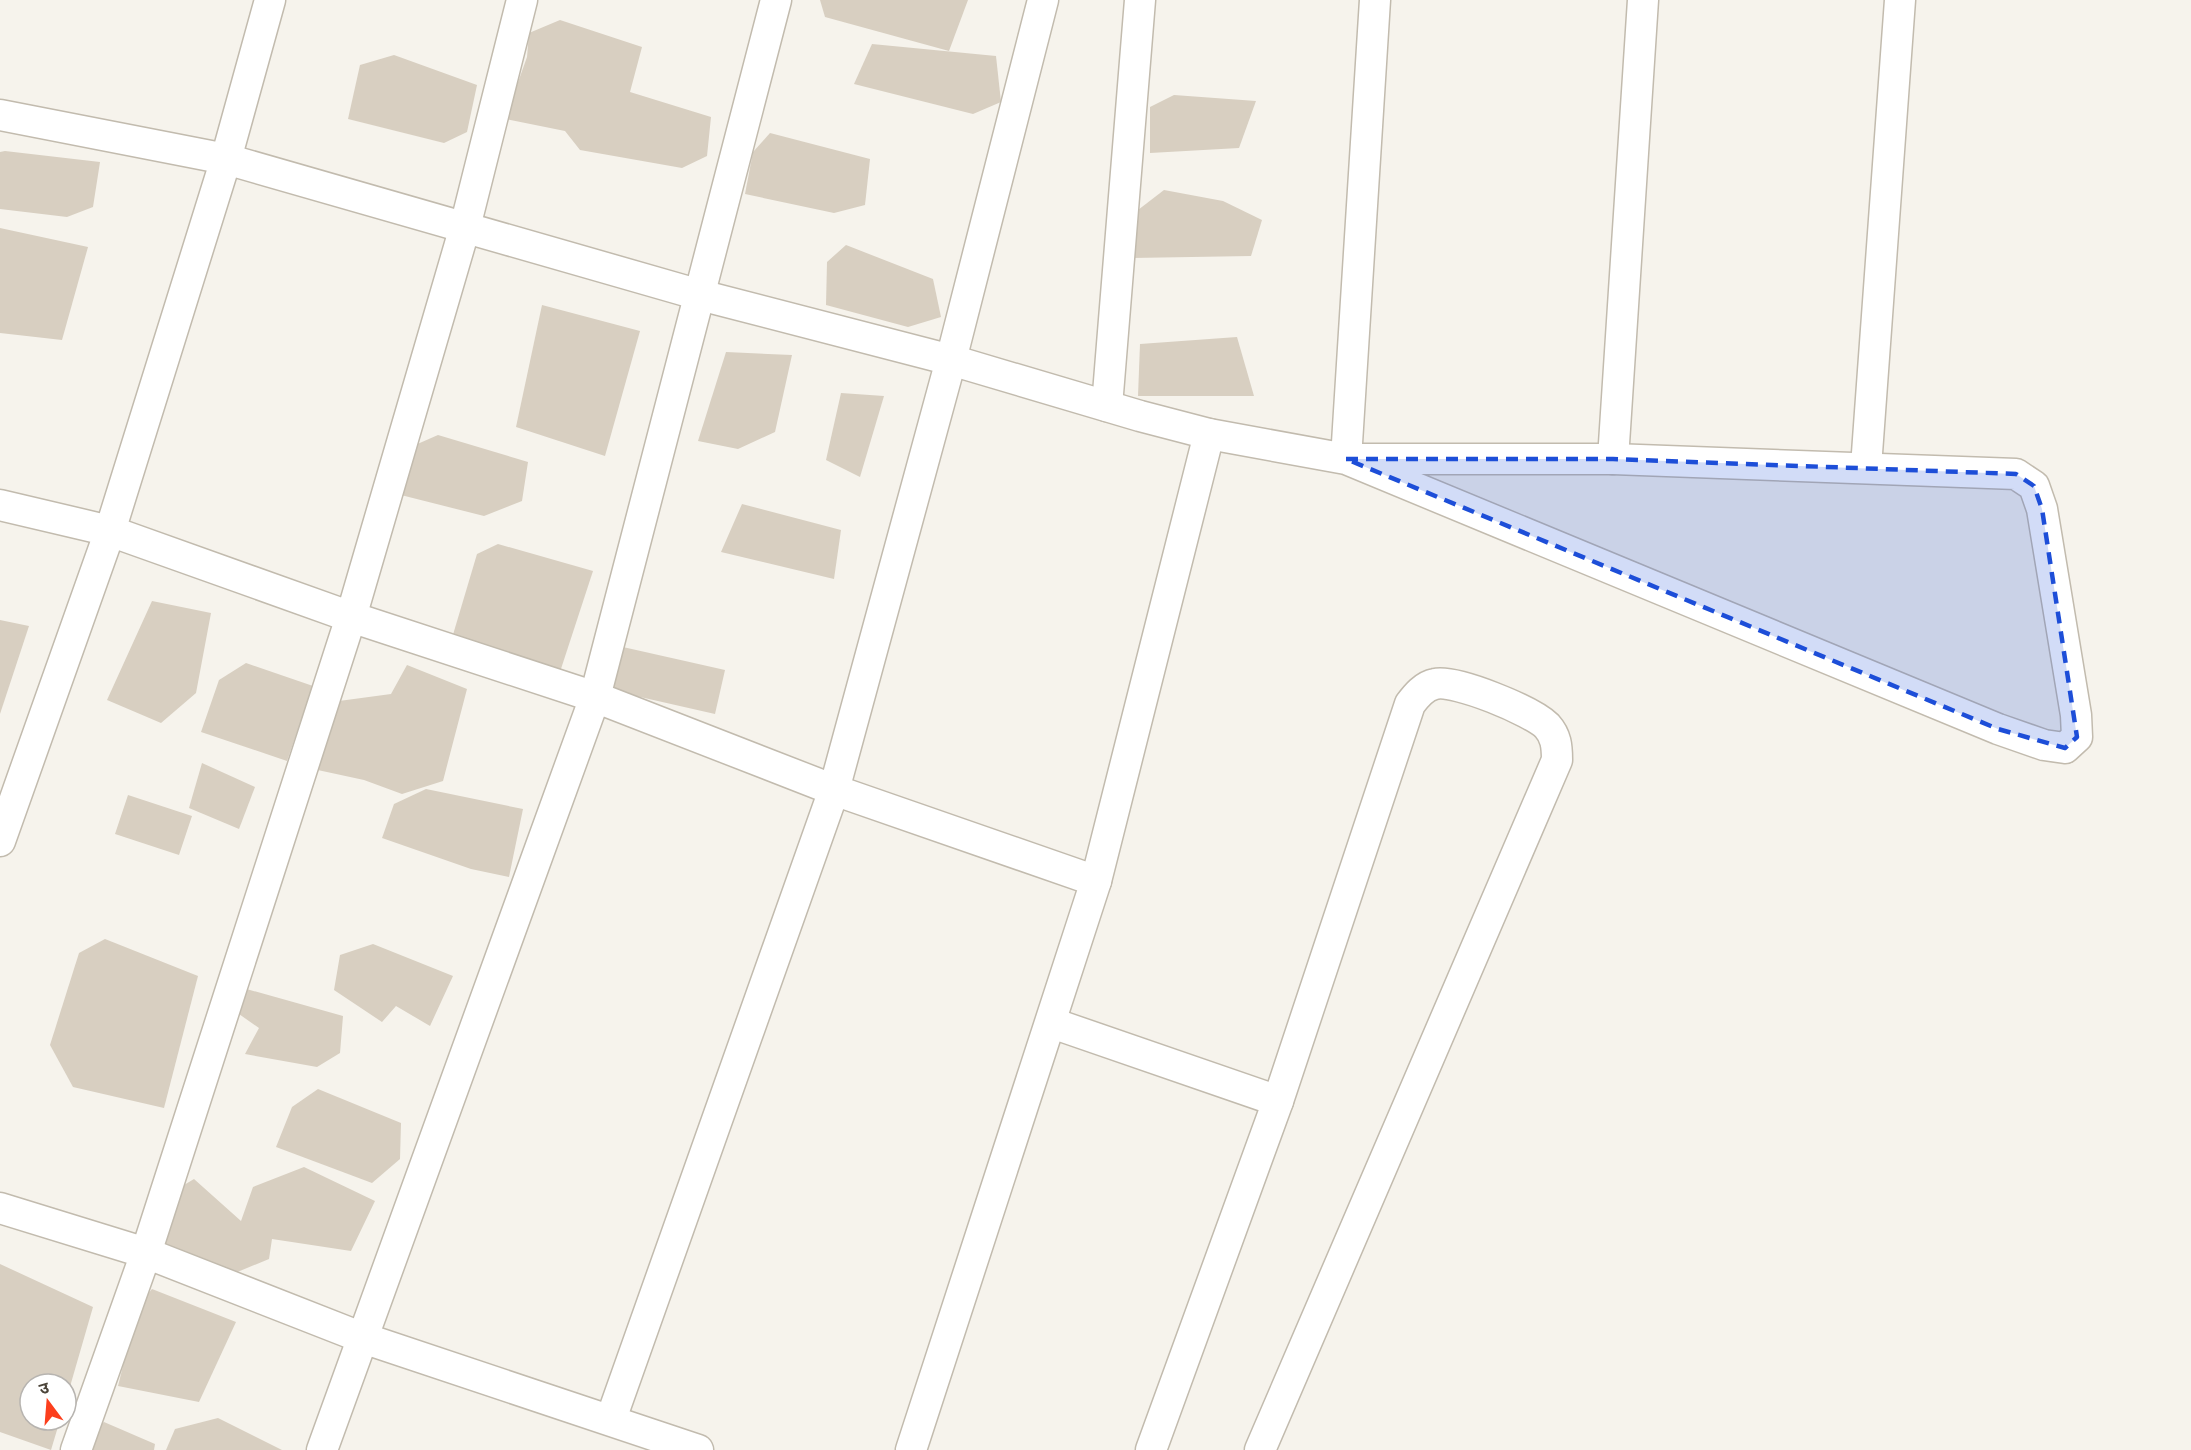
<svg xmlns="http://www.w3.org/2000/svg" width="2191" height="1450" font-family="Montserrat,'Noto Sans Devanagari',sans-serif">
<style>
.building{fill:#d8cfc1}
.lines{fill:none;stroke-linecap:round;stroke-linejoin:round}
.minor-casing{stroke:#c2bbae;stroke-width:33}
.minor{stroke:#fff;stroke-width:30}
.marked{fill:#1d4ed8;fill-opacity:0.2;stroke:#1d4ed8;stroke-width:4.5;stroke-dasharray:12 8;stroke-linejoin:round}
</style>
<rect width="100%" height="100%" fill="#f6f3ec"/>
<g class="building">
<polygon points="820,0 968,0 949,51 825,17"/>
<polygon points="560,20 642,47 630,92 711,117 707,156 682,168 580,150 565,131 505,119 527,57 529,33"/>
<polygon points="872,44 996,56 1001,102 973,114 854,84"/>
<polygon points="394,55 477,85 467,132 444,143 348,119 360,65"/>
<polygon points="1174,95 1256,101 1239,148 1150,153 1150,107"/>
<polygon points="770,133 870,159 865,205 834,213 745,194 753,152"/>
<polygon points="5,151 100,162 93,207 67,217 0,209 0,152"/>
<polygon points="1164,190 1223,201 1262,220 1251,256 1132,258 1138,210"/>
<polygon points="0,228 88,247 62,340 0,333"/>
<polygon points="846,245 933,279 941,317 908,327 826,305 827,262"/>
<polygon points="542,305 640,331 605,456 516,427"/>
<polygon points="1237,337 1254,396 1138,396 1140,344"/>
<polygon points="726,352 792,355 775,432 738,449 698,441"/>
<polygon points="841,393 884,396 860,477 826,460"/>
<polygon points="438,435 528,462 522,501 484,516 393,493 406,449"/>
<polygon points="742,504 841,530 834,579 721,552"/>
<polygon points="498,544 593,571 558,678 452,638 477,554"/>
<polygon points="152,601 211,613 196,693 161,723 107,700"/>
<polygon points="0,620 29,626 0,714"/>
<polygon points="614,645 725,670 715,714 605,689"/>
<polygon points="246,663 313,686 287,761 201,732 219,680"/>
<polygon points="407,665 467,689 443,781 402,794 364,780 313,769 339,701 391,694"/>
<polygon points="202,763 255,787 239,829 189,808"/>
<polygon points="426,789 523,809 509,877 471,869 382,838 394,804"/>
<polygon points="128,795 192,816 179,855 115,834"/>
<polygon points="105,939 198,976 164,1108 73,1087 50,1045 79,953"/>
<polygon points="373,944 453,976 430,1026 396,1006 382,1022 334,990 340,955"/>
<polygon points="243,988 343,1016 340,1053 317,1067 245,1054 259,1028 226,1005"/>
<polygon points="318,1089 401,1123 400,1159 372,1183 276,1147 292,1107"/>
<polygon points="304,1167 375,1201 351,1251 272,1239 269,1259 235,1273 150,1250 164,1197 194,1179 241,1221 253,1187"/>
<polygon points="0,1264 93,1307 67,1397 66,1384 30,1384 30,1420 60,1420 51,1450 0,1432"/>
<polygon points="152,1289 236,1322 199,1402 118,1386 138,1306"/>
<polygon points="218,1418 282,1450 166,1450 175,1429"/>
<polygon points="104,1422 155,1444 154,1450 85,1450 91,1432"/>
</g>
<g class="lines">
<defs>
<g id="minor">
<polyline points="0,115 226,159 700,295 951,360 1140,416 1209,434 1346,459 1613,459 2016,474 2034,486 2042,509 2076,715 2077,737 2065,748 2044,745 1998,729 1346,459 1375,0"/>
<polyline points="1107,406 1140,0"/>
<polyline points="1613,459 1643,0"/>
<polyline points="1866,467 1900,0"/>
<polyline points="0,505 110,531 351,617 595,697 834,790 1096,881"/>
<polyline points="0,841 110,531 226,159 270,0"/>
<polyline points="1052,1023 1278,1101"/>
<polyline points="0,1208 146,1253 363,1338 698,1450"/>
<polyline points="611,1419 834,790 951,360 1043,0"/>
<polyline points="76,1450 146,1253 351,617 465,227 522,0"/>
<polyline points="322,1450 595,697 776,0"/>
<polyline points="911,1450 1096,881 1209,434"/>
<path d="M1151,1450L1278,1101L1410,704C1416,696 1424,686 1435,684C1455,679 1532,711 1547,726C1556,736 1557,746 1557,760L1260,1450"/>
</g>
</defs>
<use href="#minor" class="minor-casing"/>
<use href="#minor" class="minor"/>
</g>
<path class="marked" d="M1346,459H1613L2016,474L2034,486L2042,509L2077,737L2065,748L1998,729Z"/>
<g transform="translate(48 1402) rotate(344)"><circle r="28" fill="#ffffff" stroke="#b7b4b0" stroke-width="1.5"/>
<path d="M0-4.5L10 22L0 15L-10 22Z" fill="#fc3f1d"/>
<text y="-9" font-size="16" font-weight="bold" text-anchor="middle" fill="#4b4439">उ</text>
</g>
</svg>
